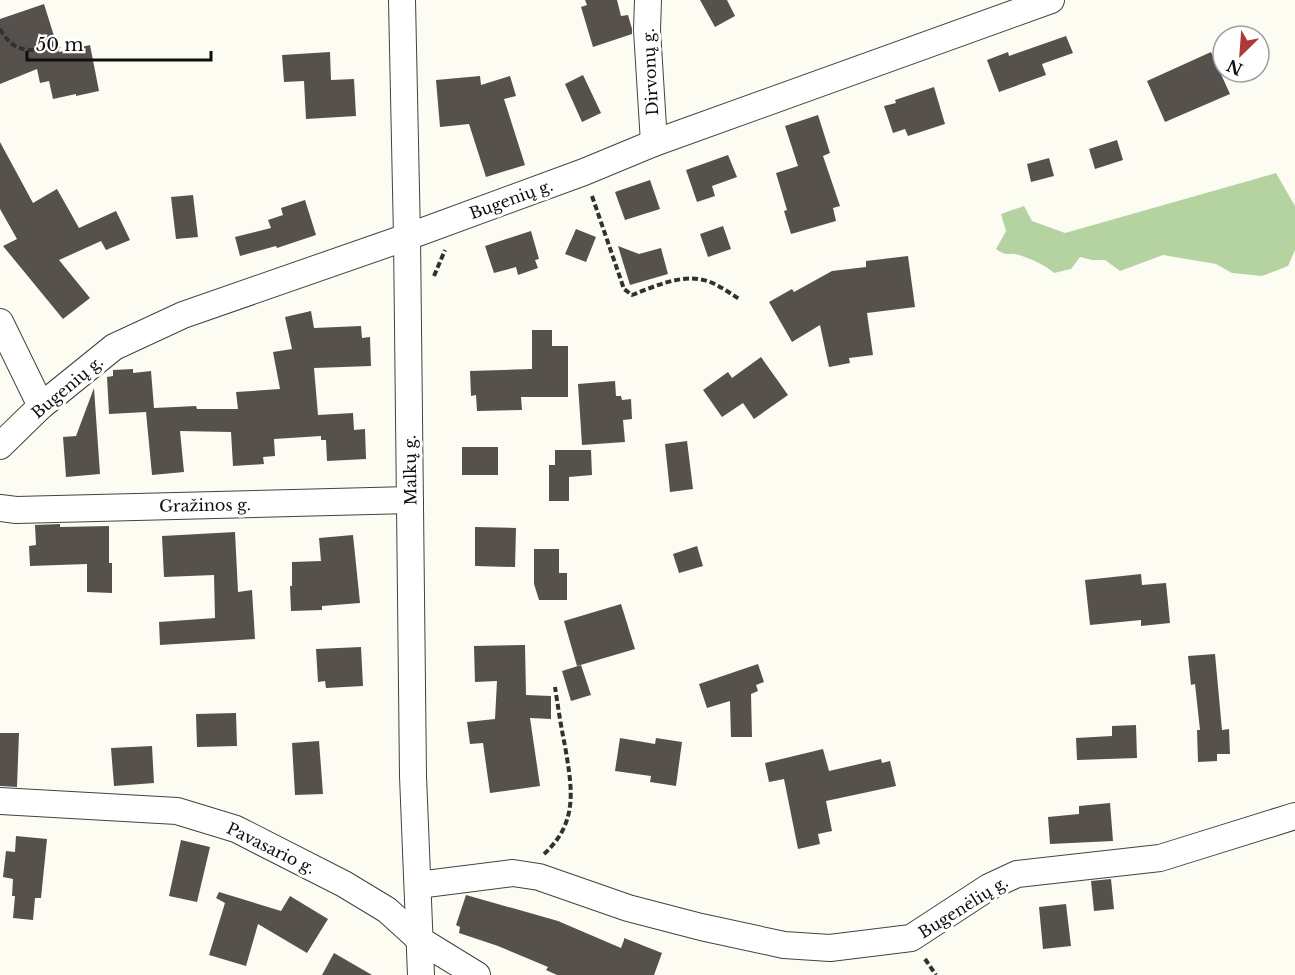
<svg xmlns="http://www.w3.org/2000/svg" width="1295" height="975" font-family="'Libre Baskerville',serif">
<style>
.forest{fill:#b5d3a1}
.building{fill:#56514d}
.lines{fill:none;stroke-linecap:round;stroke-linejoin:round}
.minor-casing{stroke:#424242;stroke-width:28}
.path{stroke:#313131;stroke-width:4;stroke-dasharray:6 3;stroke-linecap:butt}
.minor{stroke:#fff;stroke-width:26}
.labels{text-anchor:middle;stroke-width:6;stroke-linejoin:round;paint-order:stroke}
.street-label{font-size:16px;fill:#0f0f0f;stroke:#fff}
</style>
<rect width="100%" height="100%" fill="#fdfcf3"/>
<path class="forest" d="M1276,173L1295,206V250L1288,266L1262,276L1232,273L1216,264L1163,255L1120,271L1105,260H1092L1080,257L1071,269L1054,273C1044,264 1031,259 1019,255C1007,251 1008,258 996,249L1006,231L1001,214L1024,206L1032,221L1065,233Z"/>
<g class="building">
<polygon points="585,0 617,0 621,16 628,15 632,29 632,34 593,47 581,7 587,5"/>
<polygon points="700,0 727,0 735,16 715,27"/>
<polygon points="44,4 59,52 90,45 99,91 76,96 76,94 53,99 49,81 40,83 37,69 0,84 0,19"/>
<polygon points="1066,36 1073,53 1042,64 1046,75 999,92 987,60 1008,52 1009,56"/>
<polygon points="330,52 331,80 354,79 356,116 306,119 304,81 284,82 282,55"/>
<polygon points="1211,52 1230,94 1165,122 1147,81"/>
<polygon points="583,75 601,113 582,122 565,84"/>
<polygon points="480,76 481,85 510,76 516,96 504,99 525,165 486,177 469,124 440,127 436,80"/>
<polygon points="934,87 945,124 908,136 905,129 893,133 884,106 896,103 895,100"/>
<polygon points="818,115 830,153 823,156 840,206 833,208 836,221 791,234 784,211 787,210 776,173 798,166 785,126"/>
<polygon points="1117,140 1123,160 1095,169 1089,149"/>
<polygon points="0,142 33,203 57,189 79,228 116,211 130,240 106,250 101,241 59,260 90,298 63,319 3,246 17,239 0,209"/>
<polygon points="728,155 737,177 712,186 715,196 697,202 686,170"/>
<polygon points="1049,158 1054,176 1031,182 1027,164"/>
<polygon points="650,180 660,209 625,220 615,192"/>
<polygon points="193,195 198,237 176,239 171,197"/>
<polygon points="305,200 316,235 277,248 276,246 240,256 235,237 271,228 268,220 283,215 281,208"/>
<polygon points="723,226 731,249 708,257 700,234"/>
<polygon points="576,229 596,237 586,262 565,254"/>
<polygon points="531,231 539,259 535,260 538,268 518,275 516,267 494,273 485,246"/>
<polygon points="618,246 639,254 661,248 668,274 630,285"/>
<polygon points="908,256 915,307 867,313 873,355 849,358 850,363 829,367 820,325 792,342 769,302 792,289 794,292 832,271 866,267 866,261"/>
<polygon points="311,311 314,328 361,326 362,338 370,337 371,366 314,368 318,415 353,413 354,430 365,429 366,459 327,461 326,440 321,440 321,436 274,439 275,456 263,457 264,464 233,466 231,432 180,431 184,472 152,475 146,412 109,414 107,377 113,376 113,370 133,369 133,373 151,371 154,408 196,406 197,409 238,409 236,392 280,389 273,352 292,349 285,317"/>
<polygon points="532,330 552,330 552,346 568,346 568,397 521,397 522,410 477,411 476,395 471,396 470,371 532,369"/>
<polygon points="761,357 788,395 754,419 743,403 722,417 703,390 728,372 732,378"/>
<polygon points="615,381 616,396 621,396 622,400 631,399 632,419 623,420 625,442 582,445 578,384"/>
<polygon points="94,388 100,474 66,477 63,437 76,436"/>
<polygon points="687,441 693,489 670,492 665,444"/>
<rect x="462" y="447" width="36" height="28"/>
<polygon points="555,450 591,450 592,475 569,477 569,501 549,501 549,465 555,465"/>
<polygon points="60,524 60,527 109,526 109,563 112,563 112,593 87,592 87,564 30,566 29,546 36,545 35,525"/>
<polygon points="475,527 516,528 515,567 475,566"/>
<polygon points="235,532 238,592 252,590 255,639 160,645 159,622 215,618 214,575 164,577 162,536"/>
<polygon points="353,535 360,603 322,606 322,610 291,611 290,586 292,586 292,562 321,561 319,538"/>
<polygon points="697,546 703,566 679,573 673,554"/>
<polygon points="534,549 559,549 559,573 567,573 567,600 539,600 534,584"/>
<polygon points="1141,574 1142,585 1166,583 1170,623 1141,626 1141,620 1090,625 1085,580"/>
<polygon points="621,604 635,649 577,666 564,621"/>
<polygon points="525,645 526,695 551,696 551,719 530,718 540,786 490,793 483,743 470,744 467,722 495,719 497,681 475,682 474,646"/>
<polygon points="361,647 363,686 326,688 325,681 318,682 316,649"/>
<polygon points="1215,654 1222,730 1229,729 1230,754 1217,754 1217,761 1198,762 1197,730 1200,730 1195,684 1191,685 1188,656"/>
<polygon points="758,664 764,682 756,685 758,691 751,694 752,737 731,737 730,701 707,708 699,684"/>
<polygon points="581,665 591,695 571,701 562,671"/>
<polygon points="236,713 237,746 197,747 196,714"/>
<polygon points="1136,725 1137,758 1077,760 1076,738 1112,736 1112,726"/>
<polygon points="0,733 19,733 17,787 0,786"/>
<polygon points="620,738 655,744 656,738 682,742 676,786 650,782 651,776 615,771"/>
<polygon points="319,741 323,794 295,795 292,743"/>
<polygon points="152,746 154,783 114,786 111,748"/>
<polygon points="823,749 829,771 881,759 882,763 890,761 896,786 826,801 832,831 818,834 820,844 798,849 784,779 769,782 765,763"/>
<polygon points="1110,803 1113,841 1050,844 1048,817 1079,814 1079,806"/>
<polygon points="16,836 47,839 41,898 35,898 33,920 13,918 15,896 12,896 13,879 3,877 6,851 15,852"/>
<polygon points="181,840 210,847 197,902 169,896"/>
<polygon points="1111,879 1114,909 1094,911 1091,881"/>
<polygon points="219,892 281,911 290,896 328,919 307,953 258,924 246,966 209,955 225,903 216,898"/>
<polygon points="466,895 558,921 621,948 624,940 624,938 662,953 654,975 557,975 546,970 548,967 498,946 459,933 460,927 456,925"/>
<polygon points="1066,904 1071,946 1043,949 1039,907"/>
<polygon points="334,953 372,975 322,975"/>
</g>
<g class="lines">
<defs>
<g id="minor">
<polyline points="402,0 407,237 413,776 421,975"/>
<polyline points="648,0 647,30 654,143"/>
<polyline points="0,322 41,406"/>
<polyline points="0,446 41,406 114,347 183,315 407,237 584,172 654,143 1051,0"/>
<polyline points="0,508 16,510 410,500"/>
<polyline points="0,801 177,811 236,829 344,884 387,910 420,940 477,975"/>
<polyline points="418,885 513,873 539,877 628,908 701,927 784,945 830,948 911,938 989,887 1017,874 1160,858 1295,816"/>
</g>
</defs>
<use href="#minor" class="minor-casing"/>
<g class="path">
<path d="M0,29C15,56 34,51 60,46"/>
<path d="M592,196L624,289L632,295C656,286 684,272 710,282C720,286 730,293 739,299"/>
<polyline points="434,276 445,250"/>
<path d="M544,854C579,822 572,788 565,746C561,727 558,707 555,687"/>
<polyline points="925,959 936,975"/>
</g>
<use href="#minor" class="minor"/>
</g>
<g class="labels">
<g class="street-label">
<text transform="translate(650 72) rotate(-93)" y="6">Dirvonų g.</text>
<text transform="translate(511 199) rotate(-20)" y="6">Bugenių g.</text>
<text transform="translate(67 387) rotate(-40)" y="6">Bugenių g.</text>
<text transform="translate(410 470) rotate(-91)" y="6">Malkų g.</text>
<text transform="translate(205 505) rotate(-1)" y="6">Gražinos g.</text>
<text transform="translate(271 848) rotate(26)" y="6">Pavasario g.</text>
<text transform="translate(963 907) rotate(-32)" y="6">Bugenėlių g.</text>
</g>
</g>
<g transform="translate(1241 54) rotate(205)"><circle r="28" fill="#ffffff" stroke="#9f9f9f" stroke-width="1.5"/>
<path d="M0-4.5L10 22L0 15L-10 22Z" fill="#ad3938"/>
<text y="-9" font-size="16" font-weight="bold" text-anchor="middle" fill="#0f0f0f">N</text>
</g>
<path d="M27 51v9h184v-9" fill="none" stroke="#0f0f0f" stroke-width="3"/>
<text x="36" y="51" font-size="18" fill="#0f0f0f" stroke="#ffffff" stroke-width="4.5" paint-order="stroke">50 m</text>
</svg>
